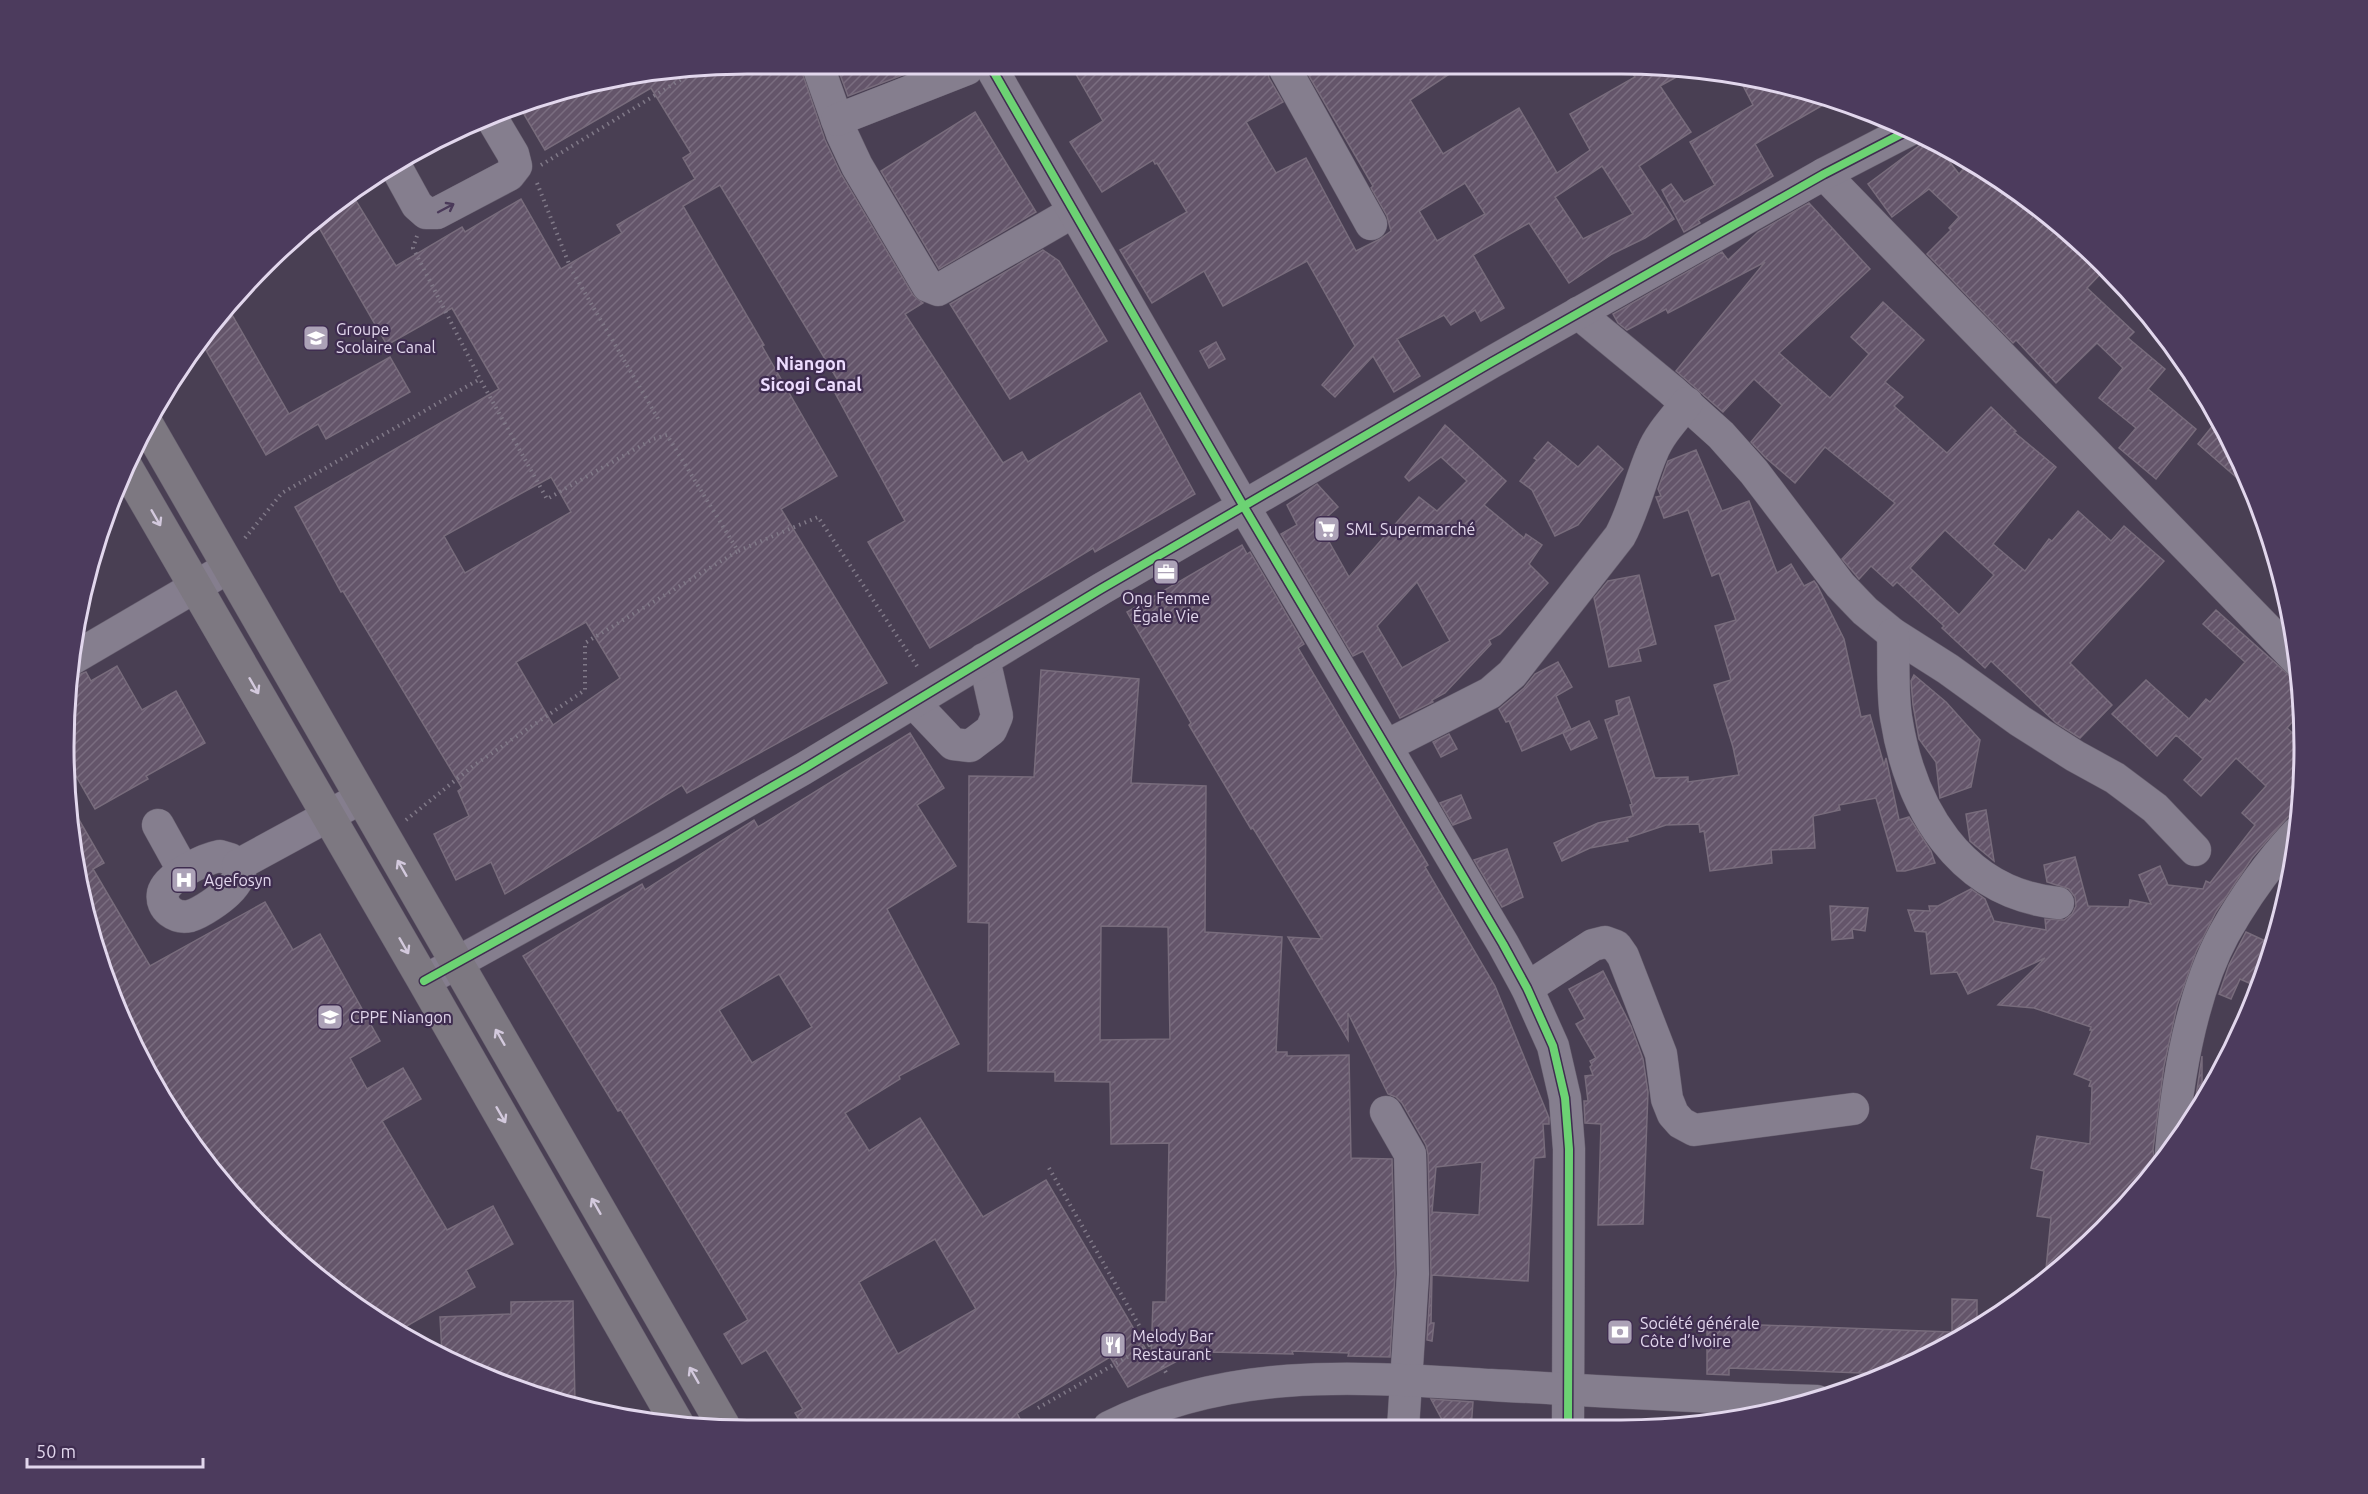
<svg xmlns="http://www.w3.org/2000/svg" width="2368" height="1494" font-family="Ubuntu,sans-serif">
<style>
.building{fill:url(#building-hatch);stroke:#786c7c;stroke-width:1.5;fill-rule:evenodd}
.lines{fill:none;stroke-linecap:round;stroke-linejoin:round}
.minor-casing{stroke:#665e6e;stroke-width:33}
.major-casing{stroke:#665e6e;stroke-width:34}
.path{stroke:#807988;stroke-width:4;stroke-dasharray:1.5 4.5;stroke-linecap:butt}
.minor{stroke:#857e8e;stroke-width:32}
.major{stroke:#7d7881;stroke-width:33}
.cycleway-casing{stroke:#3f2d50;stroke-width:11}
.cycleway{stroke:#6cd273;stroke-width:8}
.oneway{stroke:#4a3959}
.oneway2{stroke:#d3c9dd}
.labels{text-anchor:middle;stroke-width:4.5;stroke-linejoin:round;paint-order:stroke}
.poi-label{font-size:16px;fill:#e2d7ed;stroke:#3f2d50;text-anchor:start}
.neighbourhood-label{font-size:18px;font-weight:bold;fill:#eddcff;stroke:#3f2d50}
.rim{fill:none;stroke:#e2d7ed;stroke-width:3}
</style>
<defs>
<pattern id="building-hatch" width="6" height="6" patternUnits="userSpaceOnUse" patternTransform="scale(1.5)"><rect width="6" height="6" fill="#64556a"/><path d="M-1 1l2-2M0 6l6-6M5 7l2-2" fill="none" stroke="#7a6d80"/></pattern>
</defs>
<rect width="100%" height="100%" fill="#493f53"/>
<g class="building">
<path d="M657,69H801L825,140L841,174L913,295L923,303L905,314L1003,463L1022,452L1028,462L1140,393L1195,494L1095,552L1093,548L930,648L868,542L905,521L834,391L842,387L720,185L683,206L764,345L762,346L837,476L781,509L887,683L687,793L682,785L505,894L491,862L456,880L434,834L469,816L458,791L462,788L343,591L341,592L295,507L499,389L452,308L387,345L314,219L350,191L396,266L462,227L465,232L521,199L561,269L622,233L617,225L695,179L683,158L691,153L651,88L545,150L518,104L527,99ZM551,477L571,512L465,573L444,536ZM586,622L620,678L553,725L516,662Z"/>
<polygon points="838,69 918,69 848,96"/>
<path d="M1073,69H1267L1269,78L1283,102L1246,122L1276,173L1306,158L1356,251L1380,239L1391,231L1387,216L1371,188L1373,186L1305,69H1457L1410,100L1443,154L1519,108L1557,173L1590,150L1570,114L1635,77L1630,69H1691L1660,86L1691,132L1639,166L1674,219L1645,238L1612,254L1569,283L1529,223L1473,255L1504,308L1481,321L1475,310L1451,325L1444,315L1397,339L1420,376L1394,392L1373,356L1335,397L1322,385L1355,346L1307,261L1223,306L1204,271L1152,303L1120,250L1187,212L1157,163L1155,164L1153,160L1102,192L1070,142L1103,121ZM1602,166L1633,214L1583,239L1555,197ZM1465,183L1485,214L1437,241L1419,211Z"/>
<polygon points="1738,76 1830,101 1755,144 1773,176 1698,220 1700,223 1684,232 1662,190 1671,184 1684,202 1715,185 1690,142 1753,105"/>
<polygon points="975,112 1036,212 939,269 881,171"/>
<polygon points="1927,140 1939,148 1959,174 1968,164 2038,205 2106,268 2087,288 2134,332 2128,338 2165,369 2148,389 2196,429 2156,479 2119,448 2136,428 2099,398 2123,368 2097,343 2056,383 2016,340 2013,343 1927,254 1951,230 1949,228 1959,217 1929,189 1892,217 1868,184"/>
<path d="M1809,203L1870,269L1779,353L1830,398L1869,354L1851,337L1883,302L1924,340L1885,382L1903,397L1894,406L1947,453L1991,407L2016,431L2014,432L2056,467L1993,544L2025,571L2049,539L2052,541L2078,511L2111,541L2124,526L2164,561L2070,663L2112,705L2080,738L2056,723L1991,661L1985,668L1942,628L1944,626L1897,582L1893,586L1871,566L1859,579L1854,573L1842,559L1895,503L1825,447L1795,483L1766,458L1751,442L1782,405L1754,379L1723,412L1676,371L1765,262L1668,313L1666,309L1627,330L1618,323L1613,314L1722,252L1728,260L1758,232ZM1945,530L1994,575L1959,615L1910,568Z"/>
<polygon points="1043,250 1059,261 1107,341 1010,399 950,304"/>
<polygon points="227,306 289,414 390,357 410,392 326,439 318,424 266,455 199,338"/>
<polygon points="1216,342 1225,359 1209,368 1200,351"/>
<polygon points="2219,418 2242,469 2252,491 2198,444"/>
<path d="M1445,425L1506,481L1484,505L1524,538L1526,534L1542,545L1529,564L1548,583L1500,634L1489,640L1491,644L1445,693L1432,700L1433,702L1400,718L1363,651L1353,656L1281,534L1297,525L1287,505L1317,484L1338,507L1319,524L1349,577L1419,497L1437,511L1467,481L1441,457L1409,481L1405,477ZM1417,582L1450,641L1402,668L1377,626Z"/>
<polygon points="1548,442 1578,467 1598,446 1623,469 1578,525 1555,536 1532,490 1520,481 1537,460 1534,458"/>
<polygon points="1696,450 1722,511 1749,501 1777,573 1791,564 1804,586 1814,581 1817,585 1844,639 1861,717 1870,715 1884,765 1886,758 1899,820 1909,817 1931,851 1935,863 1905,871 1897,871 1876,798 1839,805 1840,810 1813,816 1815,848 1771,850 1772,863 1710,871 1704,831 1700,832 1699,824 1666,825 1627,838 1628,841 1590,848 1562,861 1554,843 1598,823 1633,816 1630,805 1632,804 1605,720 1619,715 1616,701 1629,697 1655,778 1688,777 1688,782 1739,775 1733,747 1714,685 1731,680 1715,626 1736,620 1719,573 1712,576 1688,510 1664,518 1656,497 1661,496 1658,489 1668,461"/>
<path d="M1242,545L1247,554L1250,552L1304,644L1298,648L1428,865L1425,867L1495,986L1549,1118V1124H1543L1545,1157L1534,1158L1528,1281L1432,1275L1431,1323H1434L1432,1341L1427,1340L1431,1274L1428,1154L1426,1145L1402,1103L1396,1097L1388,1094L1348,1013V1040L1288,937L1322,939L1253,828L1251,829L1189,725L1191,723L1127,612ZM1482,1162L1479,1215L1432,1212L1436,1167Z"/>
<polygon points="1639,575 1656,644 1638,649 1641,661 1609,667 1594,598 1608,581"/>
<polygon points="2216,610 2300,685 2301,712 2287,728 2302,742 2304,792 2300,815 2294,810 2252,858 2216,912 2196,952 2177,1006 2164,1066 2153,1150 2155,1160 2161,1167 2072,1262 2045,1279 2051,1218 2037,1216 2044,1171 2031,1168 2037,1136 2090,1144 2092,1087 2089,1086 2091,1081 2074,1074 2092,1030 2090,1030 2091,1027 2034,1008 1998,1005 2045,958 1968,994 1957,972 1931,974 1926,932 1915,931 1908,910 1930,911 1929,906 1938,906 1971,889 1985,899 1994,921 2046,930 2045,919 2064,920 2072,914 2076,906 2075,897 2069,889 2047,882 2044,865 2075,857 2088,906 2129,907 2130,900 2151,904 2139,875 2160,866 2168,885 2203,889 2206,881 2210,883 2255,825 2242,813 2266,786 2236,758 2201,796 2184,780 2203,759 2176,735 2157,756 2112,714 2146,680 2189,719 2206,699 2210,702 2245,662 2203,624"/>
<polygon points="1558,662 1572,687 1556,696 1571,729 1522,751 1509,721 1506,722 1499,709 1524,688 1535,674"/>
<polygon points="117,666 142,710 176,691 205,743 146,776 148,779 95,809 64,755 70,678 86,672 91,681"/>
<path d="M1041,670L1139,679L1131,783L1206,786L1205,932L1282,937L1276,1052H1287V1056L1349,1055L1351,1158L1392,1159L1395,1274L1390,1357L1348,1356L1349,1353L1292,1351L1293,1354L1210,1352V1361L1179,1360L1128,1387L1110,1357L1017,1413L1024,1427L803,1426L795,1413L803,1409L766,1350L742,1364L724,1334L748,1320L621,1110L618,1111L523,956L642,884L645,890L754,820L758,827L910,733L944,788L917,805L956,866L887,909L959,1044L899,1076L900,1079L845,1113L869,1151L920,1118L983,1217L1046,1180L1151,1358L1153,1302H1166L1169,1143L1111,1144L1110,1082L1055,1081V1072L988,1071L989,923L968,922L969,776L1034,777ZM1101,926L1168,927L1170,1039L1100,1040ZM779,974L812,1027L752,1063L719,1010ZM935,1239L976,1309L898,1354L859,1282Z"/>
<polygon points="1914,675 1946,702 1980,740 1971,787 1940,798 1936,762 1919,739 1913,705 1911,681"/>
<polygon points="1589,721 1597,738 1571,750 1563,733"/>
<polygon points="1449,734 1457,749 1441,757 1433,742"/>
<polygon points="1461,795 1471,818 1453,825 1440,803"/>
<polygon points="71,806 104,863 93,869 150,966 265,902 293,950 320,934 380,1041 350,1058 367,1089 403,1068 421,1099 382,1121 447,1230 493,1206 513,1244 466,1270 475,1287 400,1330 330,1289 233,1198 178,1127 115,1009 106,982 115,976 86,924"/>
<polygon points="1986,810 1994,861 1970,841 1966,814"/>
<polygon points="1507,849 1523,897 1502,907 1474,860"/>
<polygon points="1830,906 1868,908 1865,931 1852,929 1853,938 1832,940"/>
<polygon points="2246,932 2274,945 2258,987 2240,979 2231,999 2219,994 2229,965"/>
<polygon points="1603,971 1631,1026 1643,1059 1648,1092 1643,1224 1598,1225 1601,1124 1585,1123 1584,1101 1588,1101 1585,1076 1593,1075 1590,1067 1592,1065 1590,1061 1596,1058 1576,1024 1585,1019 1569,989"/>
<polygon points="2202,1056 2202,1088 2210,1089 2193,1116"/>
<polygon points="1952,1299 1977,1300 1977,1325 1924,1360 1887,1374 1729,1368 1729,1375 1707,1374 1707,1328 1734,1329 1735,1324 1952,1332"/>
<polygon points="573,1301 575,1403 486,1379 442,1354 440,1317 511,1314 511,1302"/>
<polygon points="1431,1399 1473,1402 1471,1429 1447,1429"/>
</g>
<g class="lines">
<defs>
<g id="minor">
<polyline points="819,69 842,134 857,166 928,286 938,290 1073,212"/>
<polyline points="992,69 1244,507 1503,944 1527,988 1553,1046 1565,1098 1569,1149 1568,1429"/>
<polyline points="1285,69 1371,224"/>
<polyline points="837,120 967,69"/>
<polyline points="395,165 417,205 426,213 437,213 509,175 516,166 513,154 491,117"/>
<polyline points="1824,174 2299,662"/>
<polyline points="1578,313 1671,390 1721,435 1754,472 1840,585 1865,611 1893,634 1948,669 2020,721 2075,756 2115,778 2155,808 2195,850"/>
<path d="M1893,634C1894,661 1892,690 1896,717C1910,807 1959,893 2058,903"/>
<polyline points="72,659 229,567"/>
<polyline points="914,703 953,744 970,746 991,730 997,716 984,659"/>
<path d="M1386,746L1490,693L1512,674L1620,536C1634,510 1640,481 1652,453C1659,435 1674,419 1687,403"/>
<polyline points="158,825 184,872"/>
<path d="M220,856L230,859L238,865L240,875C233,889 223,897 211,905C205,909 197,914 190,916C176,919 160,909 163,893C167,876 205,859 220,856Z"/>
<polyline points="238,865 361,798"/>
<polyline points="424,981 668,846 803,769 1101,589 1492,362 1824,174 1909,130"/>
<polyline points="1527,988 1593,945 1605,942 1616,946 1623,956 1661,1054 1667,1099 1673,1114 1681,1123 1694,1130 1853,1109"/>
<polyline points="1386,1112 1410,1154 1413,1274 1403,1428"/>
<path d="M2171,1152C2177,1083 2191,995 2224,934C2244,898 2269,863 2297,833"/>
<path d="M1109,1427C1233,1366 1358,1377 1491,1385C1600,1391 1709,1398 1817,1401"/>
</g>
<g id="major">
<polyline points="146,423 723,1425"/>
<polyline points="126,467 424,981 678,1425"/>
</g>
</defs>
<use href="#minor" class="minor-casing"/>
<use href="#major" class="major-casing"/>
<g class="path">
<polyline points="541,165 698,69"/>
<polyline points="537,183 571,269 660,422"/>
<polyline points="417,236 413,248 480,379 547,499 653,439 667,435 738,551 818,517 919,669"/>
<polyline points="245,538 282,493 480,379"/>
<polyline points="406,820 473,766 585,690 585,643 738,551"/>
<polyline points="1049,1168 1168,1376"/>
<polyline points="1038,1408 1150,1344"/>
</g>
<use href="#minor" class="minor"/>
<use href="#major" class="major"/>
<defs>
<g id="cycleway">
<polyline points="992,69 1244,507 1503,944 1527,988 1553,1046 1565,1098 1569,1149 1568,1429"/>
<polyline points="424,981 668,846 803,769 1101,589 1492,362 1824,174 1909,130"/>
</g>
</defs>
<use href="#cycleway" class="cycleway-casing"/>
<use href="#cycleway" class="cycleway"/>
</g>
<defs><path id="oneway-shaft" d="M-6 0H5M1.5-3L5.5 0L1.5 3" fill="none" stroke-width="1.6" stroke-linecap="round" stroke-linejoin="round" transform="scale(1.5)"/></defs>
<use class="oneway" href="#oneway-shaft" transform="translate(446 208) rotate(-28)"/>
<g class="oneway2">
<use href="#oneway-shaft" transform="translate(156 518) rotate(60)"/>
<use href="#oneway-shaft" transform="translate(254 686) rotate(60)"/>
<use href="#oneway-shaft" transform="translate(402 868) rotate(-120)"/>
<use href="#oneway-shaft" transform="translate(404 946) rotate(60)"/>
<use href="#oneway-shaft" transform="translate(500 1037) rotate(-120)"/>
<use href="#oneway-shaft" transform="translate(501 1115) rotate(60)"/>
<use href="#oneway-shaft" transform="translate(596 1206) rotate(-120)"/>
<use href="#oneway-shaft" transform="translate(694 1375) rotate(-120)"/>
</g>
<defs>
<symbol id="school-square" viewBox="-11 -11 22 22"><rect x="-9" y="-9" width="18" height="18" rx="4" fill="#aca2b7" stroke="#3f2d50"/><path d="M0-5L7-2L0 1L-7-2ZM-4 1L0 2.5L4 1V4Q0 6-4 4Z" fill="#fff"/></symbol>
<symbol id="supermarket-square" viewBox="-11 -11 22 22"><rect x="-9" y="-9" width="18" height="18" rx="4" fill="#aca2b7" stroke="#3f2d50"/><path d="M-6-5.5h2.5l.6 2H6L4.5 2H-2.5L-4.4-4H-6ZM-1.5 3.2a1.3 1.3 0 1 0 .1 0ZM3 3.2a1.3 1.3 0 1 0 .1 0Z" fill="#fff"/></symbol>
<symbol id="office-square" viewBox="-11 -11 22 22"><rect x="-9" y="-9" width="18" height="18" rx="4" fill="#aca2b7" stroke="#3f2d50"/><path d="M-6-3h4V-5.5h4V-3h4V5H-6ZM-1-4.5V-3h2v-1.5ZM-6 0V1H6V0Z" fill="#fff"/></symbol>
<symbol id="hospital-square" viewBox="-11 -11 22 22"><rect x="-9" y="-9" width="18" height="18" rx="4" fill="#aca2b7" stroke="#3f2d50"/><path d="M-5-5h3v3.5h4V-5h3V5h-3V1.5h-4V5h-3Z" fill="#fff"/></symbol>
<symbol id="bank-square" viewBox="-11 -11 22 22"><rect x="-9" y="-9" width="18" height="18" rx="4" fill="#aca2b7" stroke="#3f2d50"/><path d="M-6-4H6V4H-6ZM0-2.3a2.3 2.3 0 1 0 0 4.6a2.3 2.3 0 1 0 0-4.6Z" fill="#fff"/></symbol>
<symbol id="restaurant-square" viewBox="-11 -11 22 22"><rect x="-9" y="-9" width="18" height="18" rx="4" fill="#aca2b7" stroke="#3f2d50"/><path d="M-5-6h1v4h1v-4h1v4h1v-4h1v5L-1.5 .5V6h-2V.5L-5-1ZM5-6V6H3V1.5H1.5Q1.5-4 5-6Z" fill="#fff"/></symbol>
</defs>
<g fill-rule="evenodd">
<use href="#school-square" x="301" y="323" width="30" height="30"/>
<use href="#supermarket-square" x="1312" y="514" width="30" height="30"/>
<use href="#office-square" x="1151" y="557" width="30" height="30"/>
<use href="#hospital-square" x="169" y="865" width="30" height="30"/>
<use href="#school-square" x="315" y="1002" width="30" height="30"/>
<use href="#bank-square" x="1605" y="1317" width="30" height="30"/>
<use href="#restaurant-square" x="1098" y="1330" width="30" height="30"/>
</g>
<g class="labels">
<g class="poi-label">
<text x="336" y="335">Groupe<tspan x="336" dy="18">Scolaire Canal</tspan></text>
<text x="1346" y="535">SML Supermarché</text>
<text x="1166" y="604" text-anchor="middle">Ong Femme<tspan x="1166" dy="18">Égale Vie</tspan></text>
<text x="204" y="886">Agefosyn</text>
<text x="350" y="1023">CPPE Niangon</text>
<text x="1640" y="1329">Société générale<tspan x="1640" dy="18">Côte d’Ivoire</tspan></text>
<text x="1132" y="1342">Melody Bar<tspan x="1132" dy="18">Restaurant</tspan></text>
</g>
<g class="neighbourhood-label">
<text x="811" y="370">Niangon<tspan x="811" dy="21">Sicogi Canal</tspan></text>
</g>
</g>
<path d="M0 0H2368V1494H0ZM747 74H1621A673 673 0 0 1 2294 747V747A673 673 0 0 1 1621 1420H747A673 673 0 0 1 74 747V747A673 673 0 0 1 747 74Z" fill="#4c3b5d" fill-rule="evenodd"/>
<path class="rim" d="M747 74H1621A673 673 0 0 1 2294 747V747A673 673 0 0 1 1621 1420H747A673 673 0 0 1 74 747V747A673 673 0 0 1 747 74Z"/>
<path d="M27 1458v9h176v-9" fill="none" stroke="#e2d7ed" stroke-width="3"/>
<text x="36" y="1458" font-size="18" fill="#e2d7ed" stroke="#3f2d50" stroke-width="4.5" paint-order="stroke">50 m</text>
</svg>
